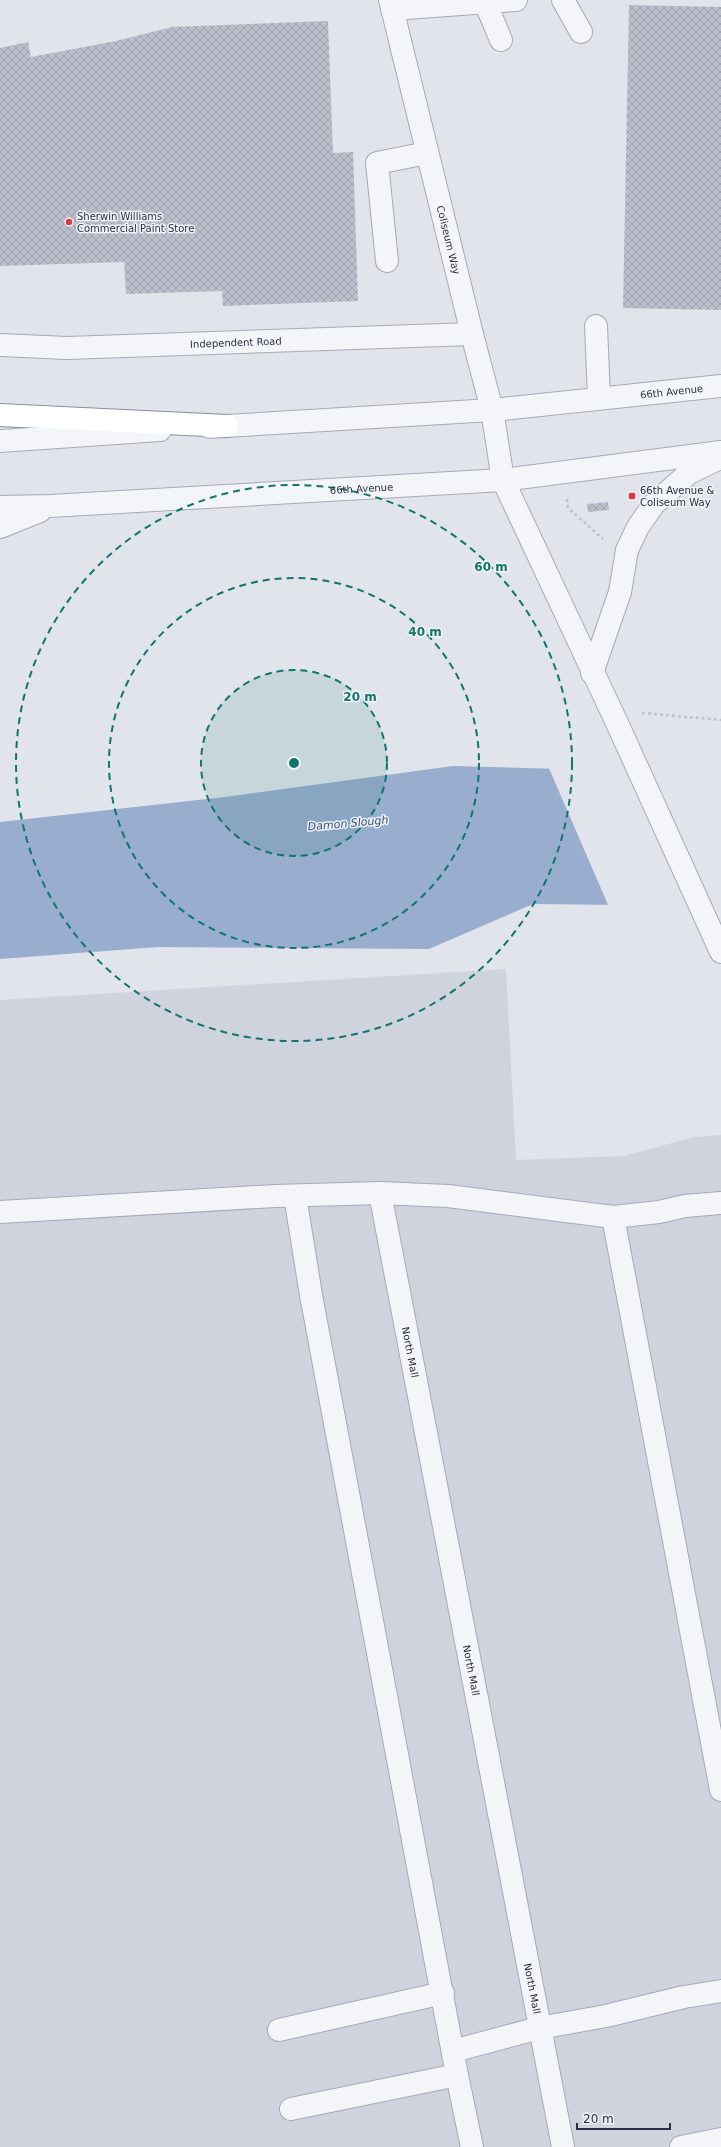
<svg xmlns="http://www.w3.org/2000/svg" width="721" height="2147" font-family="'DejaVu Sans',sans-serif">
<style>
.built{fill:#cfd3dd}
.water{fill:#99aece}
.pier{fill:#e1e4eb}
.building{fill:url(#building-cross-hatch)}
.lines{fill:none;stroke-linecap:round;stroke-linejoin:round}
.minor-casing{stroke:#a6aab6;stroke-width:24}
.highway-casing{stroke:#8790a3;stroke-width:24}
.path{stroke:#bfc2ca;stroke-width:2.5;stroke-dasharray:3 3;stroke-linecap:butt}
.minor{stroke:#f4f5f9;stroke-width:22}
.highway{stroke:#fff;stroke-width:22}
.ring{fill:none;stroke:#0f766e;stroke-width:2;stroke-dasharray:7 5}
.poi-dot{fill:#da3c46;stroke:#f1f3f8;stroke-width:1.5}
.labels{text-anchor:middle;stroke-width:3;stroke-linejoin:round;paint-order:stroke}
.poi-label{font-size:10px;fill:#283044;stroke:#f1f3f8;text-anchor:start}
.street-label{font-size:10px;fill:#283044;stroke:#f1f3f8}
.water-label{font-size:11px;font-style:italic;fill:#2e4a7c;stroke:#f1f3f8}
.centre{fill:#0f766e;stroke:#f1f3f8;stroke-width:2}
.ring-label{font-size:12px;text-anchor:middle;font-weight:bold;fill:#0f766e;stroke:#f1f3f8;stroke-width:3;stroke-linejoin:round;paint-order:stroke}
</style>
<defs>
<pattern id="building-cross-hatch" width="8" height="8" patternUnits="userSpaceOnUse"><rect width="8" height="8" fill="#babfcb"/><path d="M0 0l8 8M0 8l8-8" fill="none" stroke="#a0a4b0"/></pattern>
</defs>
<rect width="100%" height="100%" fill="#e1e4eb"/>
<polygon class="built" points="506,969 516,1160 624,1156 694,1137 721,1135 721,2147 0,2147 0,1000"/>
<polygon class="water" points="453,766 563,769 621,905 533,904 429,949 158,947 0,959 0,822 225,797"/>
<polygon class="pier" points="548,766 721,786 721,933 621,907 609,907"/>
<g class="building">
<polygon points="629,5 721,7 721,310 623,308"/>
<polygon points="328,21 333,153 353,152 358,301 223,306 222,291 126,294 124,262 0,266 0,48 28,42 31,57 116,41 172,27"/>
<polygon points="608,502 609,510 588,512 587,504"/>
</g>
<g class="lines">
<defs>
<g id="minor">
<path id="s1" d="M390,0L472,334L492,410L503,480L617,723L721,952"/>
<polyline points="563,0 581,32"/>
<polyline points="485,2 501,40"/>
<polyline points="392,9 516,0"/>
<polyline points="387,261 377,163 427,153"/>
<polyline points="596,326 599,398"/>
<path id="s2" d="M0,345L67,348L472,334"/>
<path id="s3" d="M209,427L492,410L721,386"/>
<polyline points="0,441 160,430"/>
<path id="s4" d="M0,507L50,506L503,480L721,452"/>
<polyline points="0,527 40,511"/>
<polyline points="592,673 620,592 627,550 638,527 654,504 689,473 720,458"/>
<path id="s5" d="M380,1193L563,2147"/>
<polyline points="295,1196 311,1295 457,2075 472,2147"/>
<polyline points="0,1212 275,1196 380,1193 448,1196 613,1217 659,1212 685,1206 721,1203"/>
<polyline points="613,1217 721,1790"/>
<polyline points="279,2030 443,1993"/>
<polyline points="453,2051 539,2028 606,2016 684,1997 721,1991"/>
<polyline points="291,2109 457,2075"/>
<polyline points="681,2147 721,2139"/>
</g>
<polyline id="highway" points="0,415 227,426"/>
</defs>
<use href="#minor" class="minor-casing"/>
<use href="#highway" class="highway-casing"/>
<g class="path">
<polyline points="567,499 568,508 603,539"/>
<polyline points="642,713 721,720"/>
</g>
<use href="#minor" class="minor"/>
<use href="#highway" class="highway"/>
</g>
<circle cx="294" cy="763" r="93" fill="#0f766e" fill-opacity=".12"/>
<g class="ring">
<circle cx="294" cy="763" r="93"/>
<circle cx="294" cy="763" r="185"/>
<circle cx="294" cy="763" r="278"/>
</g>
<g class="poi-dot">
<circle cx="69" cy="222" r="4"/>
<rect x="628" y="492" width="8" height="8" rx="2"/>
</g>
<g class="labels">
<g class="poi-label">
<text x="77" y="220">Sherwin Williams<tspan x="77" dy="12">Commercial Paint Store</tspan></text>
<text x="640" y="494">66th Avenue &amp;<tspan x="640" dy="12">Coliseum Way</tspan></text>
</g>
<g class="street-label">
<text dy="4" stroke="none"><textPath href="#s1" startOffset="247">Coliseum Way</textPath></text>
<text dy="4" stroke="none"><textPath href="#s2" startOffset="236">Independent Road</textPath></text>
<text dy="4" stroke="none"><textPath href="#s3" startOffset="464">66th Avenue</textPath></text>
<text dy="4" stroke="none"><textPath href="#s4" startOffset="362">66th Avenue</textPath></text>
<text dy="4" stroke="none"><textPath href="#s5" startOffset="162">North Mall</textPath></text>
<text dy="4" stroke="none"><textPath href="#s5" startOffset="486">North Mall</textPath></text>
<text dy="4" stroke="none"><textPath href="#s5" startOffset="810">North Mall</textPath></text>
</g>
<g class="water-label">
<text transform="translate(348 823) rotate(-5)" y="4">Damon Slough</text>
</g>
</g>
<circle cx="294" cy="763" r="6" class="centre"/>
<g class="ring-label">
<text x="491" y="571">60 m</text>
<text x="425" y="636">40 m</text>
<text x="360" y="701">20 m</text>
</g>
<path d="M577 2123v6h93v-6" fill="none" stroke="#283044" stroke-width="2"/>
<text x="583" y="2123" font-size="12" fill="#283044" stroke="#f1f3f8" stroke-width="3" paint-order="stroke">20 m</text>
</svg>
